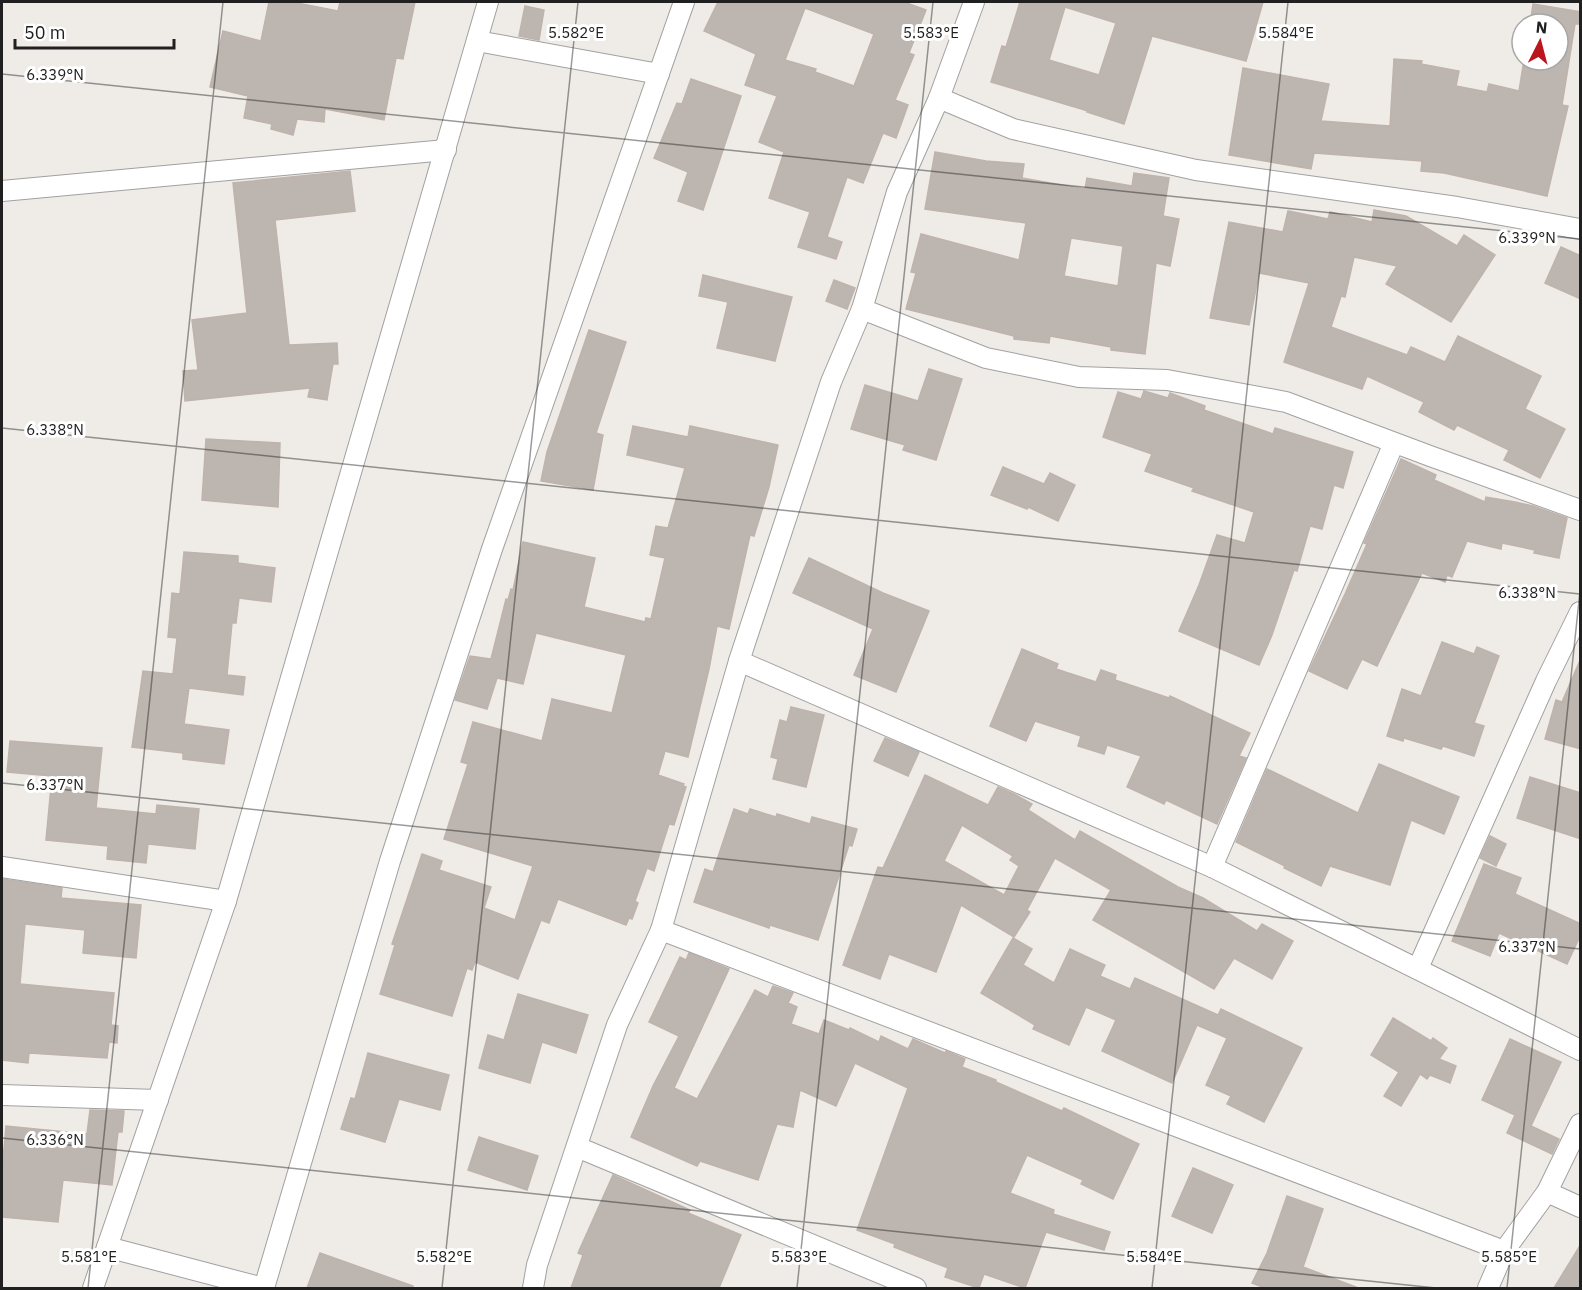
<svg xmlns="http://www.w3.org/2000/svg" width="1582" height="1290" font-family="'IBM Plex Sans',sans-serif">
<style>
.building{fill:#bcb5b0;stroke:#bfb3ab;stroke-width:1.5;fill-rule:evenodd}
.lines{fill:none;stroke-linecap:round;stroke-linejoin:round}
.minor-casing{stroke:#a1a1a1;stroke-width:22}
.minor{stroke:#fff;stroke-width:20}
.ticks{fill:none;stroke:#202020;stroke-width:1.5;stroke-opacity:0.45}
.ticks-label{font-size:15px;text-anchor:middle;fill:#202020;stroke:#fff;stroke-width:6;stroke-linejoin:round;paint-order:stroke}
</style>
<rect width="100%" height="100%" fill="#efece7"/>
<g class="building">
<polygon points="269,2 292,2 338,11 340,2 415,2 403,59 396,58 384,120 325,109 324,122 297,119 293,135 271,129 272,124 244,118 248,96 210,87 223,31 261,41"/>
<path d="M718,2H904L926,10L909,53L914,55L895,100L908,105L896,138L883,133L863,183L847,177L827,237L842,242L836,259L798,247L810,212L769,198L784,152L759,142L777,96L745,85L756,54L704,31ZM805,8L874,34L854,86L815,72L816,69L785,60Z"/>
<path d="M1020,2H1263L1246,61L1152,36L1124,124L1087,112L1088,111L991,82L1002,46L1006,47ZM1065,7L1116,23L1099,75L1049,60Z"/>
<polygon points="1533,4 1581,12 1581,24 1575,24 1562,105 1568,106 1547,196 1444,173 1421,171 1422,161 1314,153 1311,169 1229,155 1243,68 1329,84 1321,121 1390,126 1394,59 1422,61 1421,64 1459,71 1456,86 1487,92 1489,84 1519,91 1524,60 1558,60 1558,24 1530,24"/>
<polygon points="525,6 544,10 539,40 519,36"/>
<polygon points="691,79 741,96 703,210 678,201 688,172 654,158 677,103 682,104"/>
<path d="M935,152L986,161L1024,164L1022,178L1085,189L1087,178L1132,186L1134,173L1169,178L1163,216L1179,219L1170,266L1156,263L1145,354L1111,350V347L1050,336L1049,343L1014,339V336L906,309L916,273L911,272L921,234L1019,260L1026,223L925,209ZM1071,238L1123,246L1118,286L1064,276Z"/>
<polygon points="350,171 355,211 275,220 289,345 337,343 338,364 333,364 327,400 308,397 310,388 185,401 183,371 198,370 192,320 247,313 233,183"/>
<polygon points="1374,210 1406,216 1457,246 1464,235 1495,255 1451,322 1386,284 1397,266 1354,257 1345,297 1341,296 1331,327 1407,355 1411,347 1445,362 1458,336 1541,376 1525,409 1565,429 1540,478 1504,460 1509,450 1457,425 1454,430 1419,412 1424,402 1367,376 1362,389 1284,362 1309,283 1259,273 1249,325 1210,318 1229,222 1283,232 1288,211 1328,219 1330,212 1372,222"/>
<polygon points="1561,247 1581,256 1581,299 1545,283"/>
<polygon points="703,275 792,297 775,361 717,348 728,302 699,296"/>
<polygon points="834,280 855,288 847,309 826,301"/>
<polygon points="589,330 626,342 596,433 603,435 593,490 541,481 547,452"/>
<polygon points="929,369 962,379 936,460 903,450 905,445 851,429 865,385 918,401"/>
<polygon points="1144,391 1168,398 1170,393 1205,406 1204,410 1273,434 1275,428 1353,452 1343,488 1334,485 1322,529 1310,526 1297,571 1294,570 1272,635 1259,665 1179,631 1199,585 1217,535 1245,543 1254,512 1192,491 1194,488 1145,471 1152,454 1103,437 1118,392 1141,399"/>
<polygon points="633,426 688,437 690,426 778,445 769,487 754,536 750,535 729,629 717,626 709,669 688,757 665,751 658,775 684,784 683,786 686,787 674,825 669,824 654,871 647,868 635,901 638,903 632,919 629,918 626,925 558,899 549,923 541,920 518,979 475,962 472,970 467,968 452,1016 380,994 395,945 392,944 422,854 442,861 439,870 491,887 484,908 515,920 533,866 444,839 468,764 461,762 473,722 542,741 552,699 612,713 626,655 536,633 523,684 497,678 487,709 455,700 470,656 491,659 506,599 508,600 511,589 513,590 523,542 595,558 584,607 645,622 646,618 651,619 665,558 650,555 656,526 668,528 685,468 627,455"/>
<polygon points="206,439 280,443 278,507 202,500"/>
<polygon points="1401,459 1436,475 1434,480 1485,502 1486,497 1515,502 1533,506 1567,518 1559,558 1534,553 1535,550 1502,543 1501,549 1467,541 1452,577 1447,575 1445,582 1422,573 1377,666 1362,659 1347,689 1309,671 1345,594 1367,544 1364,543"/>
<polygon points="1003,467 1044,484 1050,473 1075,485 1058,521 1028,507 1027,509 991,495"/>
<polygon points="184,552 238,556 238,563 275,568 271,602 239,598 236,623 232,623 227,675 245,677 243,695 189,688 184,724 229,730 224,764 183,759 183,753 132,747 143,671 173,674 177,638 168,637 172,593 180,594"/>
<polygon points="809,558 883,593 929,611 896,692 854,675 873,629 793,593"/>
<polygon points="1442,642 1474,654 1477,647 1499,656 1474,723 1484,726 1474,756 1443,746 1441,749 1404,738 1403,741 1387,736 1402,689 1421,696"/>
<polygon points="1022,649 1058,664 1056,669 1096,682 1101,670 1116,675 1115,680 1169,698 1170,696 1250,733 1239,756 1246,758 1217,824 1166,800 1164,804 1127,787 1141,756 1107,745 1104,754 1078,746 1081,736 1035,721 1026,741 990,726"/>
<polygon points="1581,658 1581,749 1545,739 1556,700 1562,702"/>
<polygon points="791,707 824,715 806,787 773,779 778,759 771,757 780,720 787,722"/>
<polygon points="885,738 919,752 908,776 874,761"/>
<polygon points="10,741 102,748 96,808 156,814 157,805 199,809 195,849 148,844 146,863 107,859 108,846 46,840 52,776 7,772"/>
<polygon points="1379,764 1459,797 1444,834 1411,820 1390,885 1330,866 1321,886 1284,868 1285,866 1236,842 1267,769 1358,813"/>
<path d="M925,775L988,805L998,787L1014,794L1032,804L1028,810L1075,840L1080,831L1178,887L1203,898L1257,931L1262,924L1293,941L1272,979L1234,958L1214,989L1093,920L1111,890L1055,858L1027,910L1030,912L1014,937L961,905L936,972L889,954L880,979L843,965L878,867L883,868ZM962,825L1013,856L1010,860L1019,866L1004,895L944,861Z"/>
<polygon points="1530,777 1581,793 1581,839 1517,818"/>
<polygon points="734,809 748,814 750,809 776,817 777,814 810,824 812,817 857,829 852,846 849,845 818,940 770,925 769,928 694,902 705,869 713,872"/>
<polygon points="1490,836 1506,844 1496,866 1480,858"/>
<polygon points="1484,864 1521,878 1515,894 1581,924 1581,934 1567,964 1499,933 1490,956 1452,941"/>
<polygon points="2,879 62,888 61,898 141,905 136,958 83,953 85,930 25,924 20,984 114,993 111,1025 118,1026 117,1043 109,1042 107,1058 29,1053 28,1063 2,1060"/>
<polygon points="1013,938 1032,949 1023,965 1054,983 1070,949 1105,965 1100,976 1130,989 1135,978 1218,1015 1221,1009 1302,1048 1264,1122 1227,1104 1231,1096 1206,1085 1227,1038 1197,1025 1172,1083 1102,1051 1116,1020 1086,1007 1069,1045 1033,1029 1035,1025 981,993"/>
<polygon points="689,953 729,969 674,1088 697,1099 755,990 768,997 773,986 793,993 788,1003 797,1007 791,1024 819,1034 824,1020 849,1030 850,1028 879,1042 881,1036 908,1049 913,1039 945,1053 946,1051 965,1059 962,1067 996,1080 996,1082 1062,1111 1064,1108 1139,1144 1113,1199 1081,1184 1083,1180 1027,1155 1010,1193 1054,1210 1053,1214 1110,1232 1104,1250 1046,1232 1025,1288 984,1274 979,1288 945,1277 948,1268 894,1247 895,1244 857,1230 908,1088 855,1063 836,1106 800,1090 793,1127 777,1124 758,1180 700,1161 697,1166 631,1137 653,1086 679,1036 649,1022 680,957 686,960"/>
<polygon points="518,994 588,1015 576,1053 542,1042 530,1083 479,1068 488,1035 504,1040"/>
<polygon points="1393,1018 1431,1041 1433,1038 1447,1048 1439,1059 1456,1066 1450,1083 1430,1075 1427,1079 1420,1074 1401,1106 1384,1096 1399,1072 1371,1055"/>
<polygon points="1510,1039 1561,1062 1531,1126 1559,1139 1552,1154 1507,1133 1515,1115 1482,1100"/>
<polygon points="368,1053 449,1075 440,1110 399,1099 385,1142 341,1129 351,1098 355,1099"/>
<polygon points="90,1110 124,1111 122,1132 118,1132 112,1185 63,1180 58,1222 2,1217 2,1172 6,1126 87,1134"/>
<polygon points="479,1137 538,1156 527,1190 468,1170"/>
<polygon points="1193,1168 1233,1185 1212,1233 1172,1216"/>
<polygon points="613,1175 690,1210 688,1213 741,1235 719,1288 571,1288 583,1255 578,1253"/>
<polygon points="1287,1196 1323,1209 1303,1267 1356,1287 1355,1288 1265,1288 1252,1283 1267,1253"/>
<polygon points="1581,1244 1581,1288 1554,1288"/>
<polygon points="320,1253 413,1286 413,1288 307,1288"/>
</g>
<g class="lines">
<defs>
<g id="minor">
<polyline points="974,2 939,98 1013,129 1196,170 1457,207 1580,229"/>
<polyline points="477,41 659,74"/>
<polyline points="2,191 446,150"/>
<polyline points="862,309 986,358 1079,377 1167,380 1286,402 1430,456 1580,510"/>
<polyline points="739,661 1212,867 1580,1050"/>
<polyline points="2,867 226,901"/>
<polyline points="1212,867 1394,443"/>
<polyline points="661,930 1504,1251"/>
<polyline points="1418,968 1546,681 1580,612"/>
<polyline points="2,1095 158,1100"/>
<polyline points="577,1147 916,1288"/>
<polyline points="1547,1192 1580,1207"/>
<polyline points="107,1247 263,1288"/>
<polyline points="93,1288 226,901 488,2"/>
<polyline points="264,1288 390,861 492,549 684,2"/>
<polyline points="533,1288 537,1265 617,1025 661,930 739,661 831,382 862,309 897,192 939,98"/>
<polyline points="1488,1288 1504,1251 1547,1192 1580,1124"/>
</g>
</defs>
<use href="#minor" class="minor-casing"/>
<use href="#minor" class="minor"/>
</g>
<path class="ticks" d="M2,74L1580,239M2,428L1580,594M2,783L1580,949M2,1138L1436,1288M88,1288L223,2M442,1288L578,2M797,1288L933,2M1152,1288L1288,2M1507,1288L1580,591"/>
<g class="ticks-label">
<text x="576" y="38">5.582°E</text>
<text x="931" y="38">5.583°E</text>
<text x="1286" y="38">5.584°E</text>
<text x="55" y="80">6.339°N</text>
<text x="1527" y="243">6.339°N</text>
<text x="55" y="435">6.338°N</text>
<text x="1527" y="598">6.338°N</text>
<text x="55" y="790">6.337°N</text>
<text x="1527" y="952">6.337°N</text>
<text x="55" y="1145">6.336°N</text>
<text x="89" y="1262">5.581°E</text>
<text x="444" y="1262">5.582°E</text>
<text x="799" y="1262">5.583°E</text>
<text x="1154" y="1262">5.584°E</text>
<text x="1509" y="1262">5.585°E</text>
</g>
<rect width="1582" height="1290" fill="none" stroke="#202020" stroke-width="6"/>
<g transform="translate(1540 42) rotate(6)"><circle r="28" fill="#ffffff" stroke="#a6a6a6" stroke-width="1.5"/>
<path d="M0-4.5L10 22L0 15L-10 22Z" fill="#ba161d"/>
<text y="-9" font-size="16" font-weight="bold" text-anchor="middle" fill="#202020">N</text>
</g>
<path d="M15 39v9h159v-9" fill="none" stroke="#202020" stroke-width="3"/>
<text x="24" y="39" font-size="18" fill="#202020" stroke="#ffffff" stroke-width="4.5" paint-order="stroke">50 m</text>
</svg>
